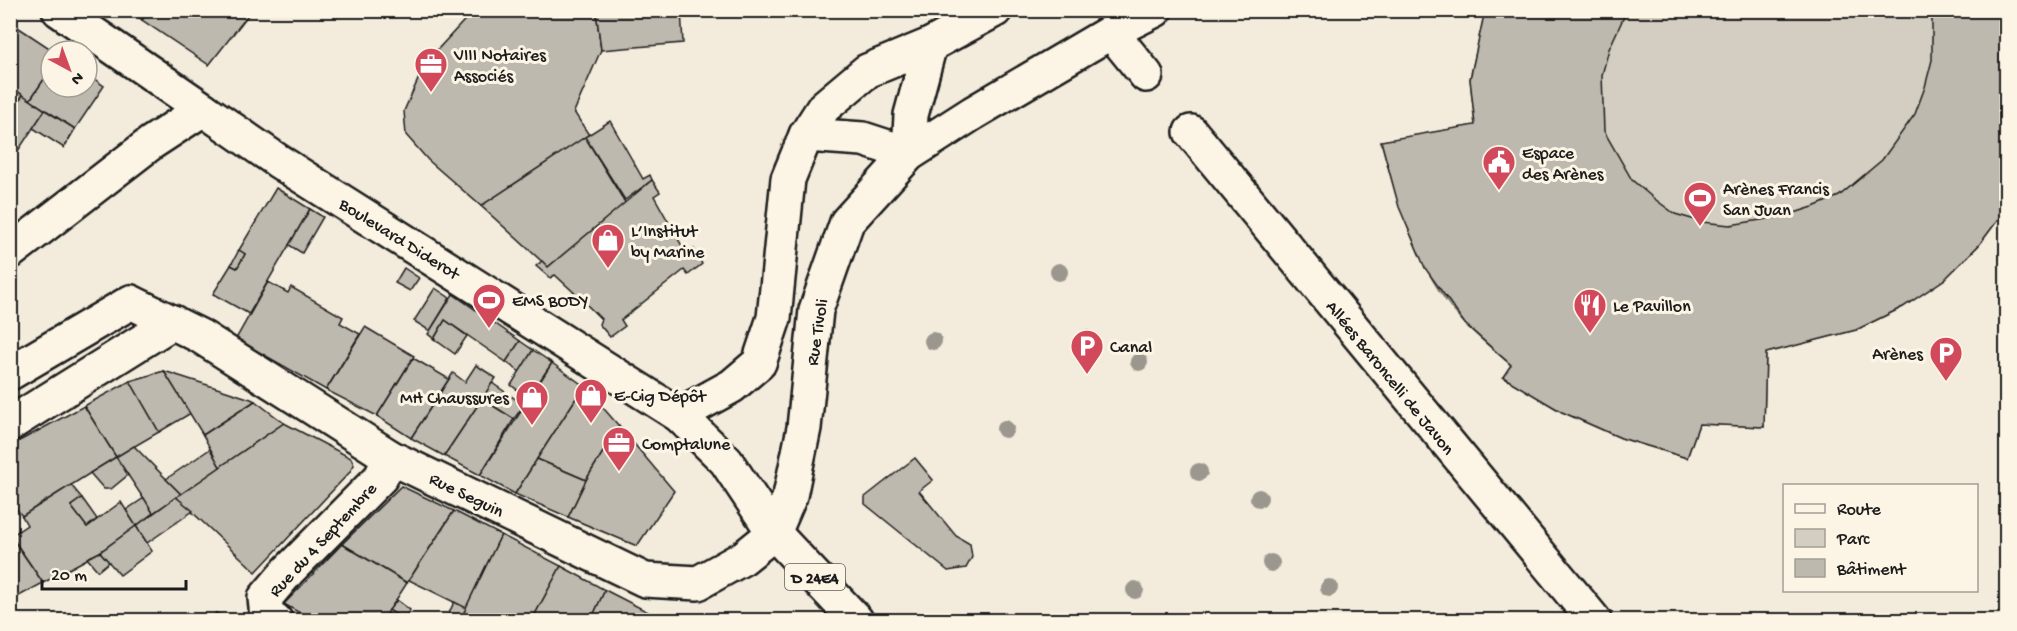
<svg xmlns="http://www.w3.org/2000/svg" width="2017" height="631" font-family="'Gochi Hand',sans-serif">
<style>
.green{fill:#d3cec1;stroke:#78756e;stroke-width:1.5}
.building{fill:#beb9ae;stroke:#1c1c1c;stroke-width:1.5}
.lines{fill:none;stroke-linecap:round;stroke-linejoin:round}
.pedestrian-casing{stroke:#1c1c1c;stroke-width:38}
.minor-casing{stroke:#1c1c1c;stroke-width:38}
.secondary-casing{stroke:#1c1c1c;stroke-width:38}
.primary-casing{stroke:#1c1c1c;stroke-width:38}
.pedestrian{stroke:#fcf5e5;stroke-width:33}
.minor{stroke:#fcf5e5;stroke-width:33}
.secondary{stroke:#fcf5e5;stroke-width:33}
.primary{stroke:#fcf5e5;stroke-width:33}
.tree{fill:#9b978e}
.labels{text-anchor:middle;stroke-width:6;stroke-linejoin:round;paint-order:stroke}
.shield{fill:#fcf5e5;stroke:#5f5d58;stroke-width:1.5}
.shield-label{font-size:16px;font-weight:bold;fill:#1c1c1c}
.poi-label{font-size:18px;fill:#1c1c1c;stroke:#fcf5e5;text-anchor:start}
.street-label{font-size:18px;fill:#1c1c1c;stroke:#fcf5e5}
</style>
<rect width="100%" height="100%" fill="#f3ecdd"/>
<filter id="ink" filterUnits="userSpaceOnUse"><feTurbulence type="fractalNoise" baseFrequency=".0167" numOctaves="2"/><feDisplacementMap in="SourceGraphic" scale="12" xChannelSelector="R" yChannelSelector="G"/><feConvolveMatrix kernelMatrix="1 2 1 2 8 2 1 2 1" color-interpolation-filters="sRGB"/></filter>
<g filter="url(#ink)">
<path class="green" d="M1485,11H2006V209L1979,245L1945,279L1903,307L1856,330L1766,353L1764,427L1699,424L1687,458L1621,438L1562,412L1503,377L1511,365C1496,352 1480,339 1466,325C1419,276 1398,204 1381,141L1475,125L1470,79Z"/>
<g class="building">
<polygon points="130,10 150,10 142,20"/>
<polygon points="150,10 252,10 209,65 142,20"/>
<polygon points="474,10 596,10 601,50 574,112 589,135 481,206 428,160 406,135 404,111 426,62"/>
<polygon points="596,10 681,10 683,43 601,50"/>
<polygon points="1485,10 1627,10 1609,49 1602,75 1604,131 1632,180 1652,197 1675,214 1702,222 1730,225 1785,216 1813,207 1839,196 1882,160 1915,114 1925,87 1932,60 1932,10 2006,10 2006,209 1979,245 1945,279 1903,307 1856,330 1766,353 1764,427 1699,424 1687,458 1621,438 1562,412 1503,377 1511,365 1465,324 1425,268 1399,207 1381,141 1475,125 1470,79"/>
<polygon points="10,22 54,51 51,51 51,69 30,100 10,87"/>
<polygon points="51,69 51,87 87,87 87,74 104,86 75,129 30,100"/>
<polygon points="10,87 23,95 10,114"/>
<polygon points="23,95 45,110 12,160 10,114"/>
<polygon points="45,110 75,129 64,148 33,128"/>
<polygon points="610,121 643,179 650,175 652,180 625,200 585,137"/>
<polygon points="585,137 626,204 548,267 481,206"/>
<polygon points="652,180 660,192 654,196 686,253 694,249 702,264 688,275 684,270 621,320 625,326 610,337 599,324 601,319 580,298 555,275 550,278 536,266 542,261 548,267"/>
<polygon points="276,188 310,209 249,314 213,294 231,265 237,268 245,254 239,250"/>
<polygon points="310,209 323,217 302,253 289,245"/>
<polygon points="239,250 245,254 237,268 231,265"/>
<polygon points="404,268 419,278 410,291 395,283"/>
<polygon points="268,282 288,293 291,287 343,317 340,323 360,334 326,390 236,339"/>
<polygon points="435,288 450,298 430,331 414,321"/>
<polygon points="453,294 520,341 506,362 445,320 434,339 428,334"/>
<polygon points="445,320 467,336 455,354 434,339"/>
<polygon points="365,327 414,356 377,416 326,390"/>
<polygon points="520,341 533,350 520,372 506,362"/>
<polygon points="533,350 552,363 528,398 511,385"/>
<polygon points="413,358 449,379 411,438 377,416"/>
<polygon points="552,363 584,386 515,494 480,475"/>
<polygon points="476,365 496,378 444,456 411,438 453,373 465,382"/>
<polygon points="164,371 191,413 159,432 130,381"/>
<polygon points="164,371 251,399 255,401 203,435"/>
<polygon points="130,381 159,432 116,457 84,406"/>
<polygon points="492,383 524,405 514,419 482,399"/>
<polygon points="584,386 619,426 586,480 537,459"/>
<polygon points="482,399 514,419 480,475 444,456"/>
<polygon points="255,401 284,423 220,467 203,435"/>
<polygon points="84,406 116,457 22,516 10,500 10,446"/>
<polygon points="284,423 351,458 354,465 349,473 256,572 176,497"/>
<polygon points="619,426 674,491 637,546 568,517 586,480"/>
<polygon points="134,446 181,494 153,513 116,457"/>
<polygon points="210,449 220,467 181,494 166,479"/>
<polygon points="116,457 128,475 111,489 104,489 90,473"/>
<polygon points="915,458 933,480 919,491 956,536 970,544 972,557 966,568 948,571 865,504 865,497"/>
<polygon points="537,459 586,480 568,517 515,494"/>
<polygon points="71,485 82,498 71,506 87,527 121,502 136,526 100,552 43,583 11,536 27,525 22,516"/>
<polygon points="401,486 454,511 407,583 342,544"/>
<polygon points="176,497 193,511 147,543 136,526"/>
<polygon points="82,498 97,519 87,527 71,506"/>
<polygon points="144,498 153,513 136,526 126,510"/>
<polygon points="454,511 501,535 466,608 409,580"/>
<polygon points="136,526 152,551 120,575 100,552"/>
<polygon points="10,535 43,583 10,601"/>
<polygon points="501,535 561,566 532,620 460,620"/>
<polygon points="342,544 407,583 383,620 312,620 284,604"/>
<polygon points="100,552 109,562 98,571 87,558"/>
<polygon points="561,566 605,590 591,620 532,620"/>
<polygon points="605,590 656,616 654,620 591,620"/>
<polygon points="397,600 410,610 404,620 389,610"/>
<polygon points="454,602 466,608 460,620 446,620"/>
<polygon points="389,610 404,620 383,620"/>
<polygon points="216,613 228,620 208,620"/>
</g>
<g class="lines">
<defs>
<g id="pedestrian">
<polyline points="1111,32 1146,75"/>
<polyline points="1191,132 1594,620"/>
</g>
<g id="minor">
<polyline points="806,135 863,139 909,154 911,115 930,45"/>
<polyline points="679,415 732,386 759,363 774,318 788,179 806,135 824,107 867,71 930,45 995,10"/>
<polyline points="10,424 173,322"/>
<polyline points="774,533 790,496 804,428 816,310 847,222 909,154 973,113 1111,32 1155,10"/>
<polyline points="275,620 267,616 265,598 288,571 381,477 390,457"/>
</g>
<polyline id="secondary" points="59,10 203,109"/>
<g id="primary">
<polyline points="10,252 151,143 203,109 278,161 679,415 726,461 774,533 856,620"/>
<polyline points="10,373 131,302 200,336 390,457 645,580 698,583 743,558 774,533"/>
</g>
</defs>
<use href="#pedestrian" class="pedestrian-casing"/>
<use href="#minor" class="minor-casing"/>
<use href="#secondary" class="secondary-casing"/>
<use href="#primary" class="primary-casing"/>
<use href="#pedestrian" class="pedestrian"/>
<use href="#minor" class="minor"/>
<use href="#secondary" class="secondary"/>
<use href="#primary" class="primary"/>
</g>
<g class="tree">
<circle cx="1059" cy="272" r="9"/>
<circle cx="1086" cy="339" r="9"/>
<circle cx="933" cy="341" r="9"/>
<circle cx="1139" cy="362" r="9"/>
<circle cx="1005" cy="429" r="9"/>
<circle cx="1199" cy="472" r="9"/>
<circle cx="1259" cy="498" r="9"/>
<circle cx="1271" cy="563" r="9"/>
<circle cx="1329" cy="588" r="9"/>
<circle cx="1135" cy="590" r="9"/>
</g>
</g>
<defs>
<symbol id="office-pin" viewBox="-11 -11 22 30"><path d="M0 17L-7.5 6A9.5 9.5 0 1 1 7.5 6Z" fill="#d1495b" stroke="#fcf5e5"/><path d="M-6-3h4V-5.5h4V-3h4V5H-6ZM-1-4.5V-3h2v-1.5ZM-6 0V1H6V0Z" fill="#fff"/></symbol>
<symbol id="civic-pin" viewBox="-11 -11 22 30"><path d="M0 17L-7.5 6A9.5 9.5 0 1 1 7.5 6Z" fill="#d1495b" stroke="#fcf5e5"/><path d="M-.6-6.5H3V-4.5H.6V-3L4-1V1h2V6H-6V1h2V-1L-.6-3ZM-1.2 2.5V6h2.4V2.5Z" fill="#fff"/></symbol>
<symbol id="stadium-pin" viewBox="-11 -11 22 30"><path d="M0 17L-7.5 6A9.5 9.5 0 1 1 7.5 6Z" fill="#d1495b" stroke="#fcf5e5"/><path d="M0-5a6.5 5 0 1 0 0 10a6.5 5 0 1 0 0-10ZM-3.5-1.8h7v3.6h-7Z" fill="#fff"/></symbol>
<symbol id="shop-pin" viewBox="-11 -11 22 30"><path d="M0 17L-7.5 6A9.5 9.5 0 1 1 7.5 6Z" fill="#d1495b" stroke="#fcf5e5"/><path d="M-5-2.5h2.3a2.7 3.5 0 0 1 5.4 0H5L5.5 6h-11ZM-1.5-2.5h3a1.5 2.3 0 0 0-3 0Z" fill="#fff"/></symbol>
<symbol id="restaurant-pin" viewBox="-11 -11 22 30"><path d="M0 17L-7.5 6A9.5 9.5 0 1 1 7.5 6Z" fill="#d1495b" stroke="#fcf5e5"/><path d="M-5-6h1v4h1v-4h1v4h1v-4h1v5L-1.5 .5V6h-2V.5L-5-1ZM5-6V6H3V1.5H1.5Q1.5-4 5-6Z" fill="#fff"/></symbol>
<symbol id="parking-pin" viewBox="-11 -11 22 30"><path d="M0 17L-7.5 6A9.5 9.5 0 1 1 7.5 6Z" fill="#d1495b" stroke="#fcf5e5"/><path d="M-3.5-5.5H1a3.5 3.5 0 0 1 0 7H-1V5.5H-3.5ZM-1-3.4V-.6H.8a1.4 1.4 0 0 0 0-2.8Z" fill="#fff"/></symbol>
</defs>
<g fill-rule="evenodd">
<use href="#office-pin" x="412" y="45" width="38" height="52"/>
<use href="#civic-pin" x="1480" y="143" width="38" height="52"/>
<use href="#stadium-pin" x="1681" y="179" width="38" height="52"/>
<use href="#shop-pin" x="589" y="221" width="38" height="52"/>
<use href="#stadium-pin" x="470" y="281" width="38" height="52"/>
<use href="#restaurant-pin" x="1571" y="286" width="38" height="52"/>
<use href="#parking-pin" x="1068" y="327" width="38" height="52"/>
<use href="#parking-pin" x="1927" y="334" width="38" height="52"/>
<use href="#shop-pin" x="572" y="376" width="38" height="52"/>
<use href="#shop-pin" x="513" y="378" width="38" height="52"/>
<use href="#office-pin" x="600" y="424" width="38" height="52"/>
</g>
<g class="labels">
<rect class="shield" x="785" y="564" width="60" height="26" rx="4.5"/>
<g class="shield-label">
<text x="815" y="583">D 24E4</text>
</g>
<g class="poi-label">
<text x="454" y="60">VIII Notaires<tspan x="454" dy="21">Associés</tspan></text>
<text x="1522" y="158">Espace<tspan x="1522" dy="21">des Arènes</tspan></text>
<text x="1723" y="194">Arènes Francis<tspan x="1723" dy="21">San Juan</tspan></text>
<text x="631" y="236">L’Institut<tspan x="631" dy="21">by Marine</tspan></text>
<text x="512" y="306">EMS BODY</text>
<text x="1613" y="311">Le Pavillon</text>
<text x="1110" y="352">Canal</text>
<text x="1923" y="359" text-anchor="end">Arènes</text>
<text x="614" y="401">E-Cig Dépôt</text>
<text x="509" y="403" text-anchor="end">MH Chaussures</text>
<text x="642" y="449">Comptalune</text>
</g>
<g class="street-label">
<text transform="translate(400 238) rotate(32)" y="6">Boulevard Diderot</text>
<text transform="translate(816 332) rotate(-81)" y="6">Rue Tivoli</text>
<text transform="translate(1391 377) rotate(51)" y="6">Allées Baroncelli de Javon</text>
<text transform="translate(467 494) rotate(26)" y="6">Rue Seguin</text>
<text transform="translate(322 539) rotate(-47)" y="6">Rue du 4 Septembre</text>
</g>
</g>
<rect width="2017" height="631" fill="none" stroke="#fcf5e5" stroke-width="36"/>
<rect x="18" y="18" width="1981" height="595" fill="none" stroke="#1c1c1c" stroke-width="2" filter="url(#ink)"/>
<rect x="1783" y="484" width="195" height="108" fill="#fcf5e5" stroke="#a29e95" stroke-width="1.5"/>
<rect x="1795" y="504" width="30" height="9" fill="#fcf5e5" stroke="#a29e95" stroke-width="1.5"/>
<text x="1837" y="514" font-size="18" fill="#1c1c1c">Route</text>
<rect x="1795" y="529" width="30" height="18" fill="#d3cec1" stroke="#a29e95" stroke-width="1.5"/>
<text x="1837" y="544" font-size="18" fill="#1c1c1c">Parc</text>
<rect x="1795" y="559" width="30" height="18" fill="#beb9ae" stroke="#a29e95" stroke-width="1.5"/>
<text x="1837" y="574" font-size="18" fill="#1c1c1c">Bâtiment</text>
<g transform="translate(69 69) rotate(139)"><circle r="28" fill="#fcf5e5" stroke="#a29e95" stroke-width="1.5"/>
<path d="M0-4.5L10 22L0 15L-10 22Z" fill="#d1495b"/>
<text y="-9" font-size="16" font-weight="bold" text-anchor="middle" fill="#1c1c1c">N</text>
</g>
<path d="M42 580v9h144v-9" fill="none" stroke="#1c1c1c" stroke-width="3"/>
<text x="51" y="580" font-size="18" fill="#1c1c1c" stroke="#fcf5e5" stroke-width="4.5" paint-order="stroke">20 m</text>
</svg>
